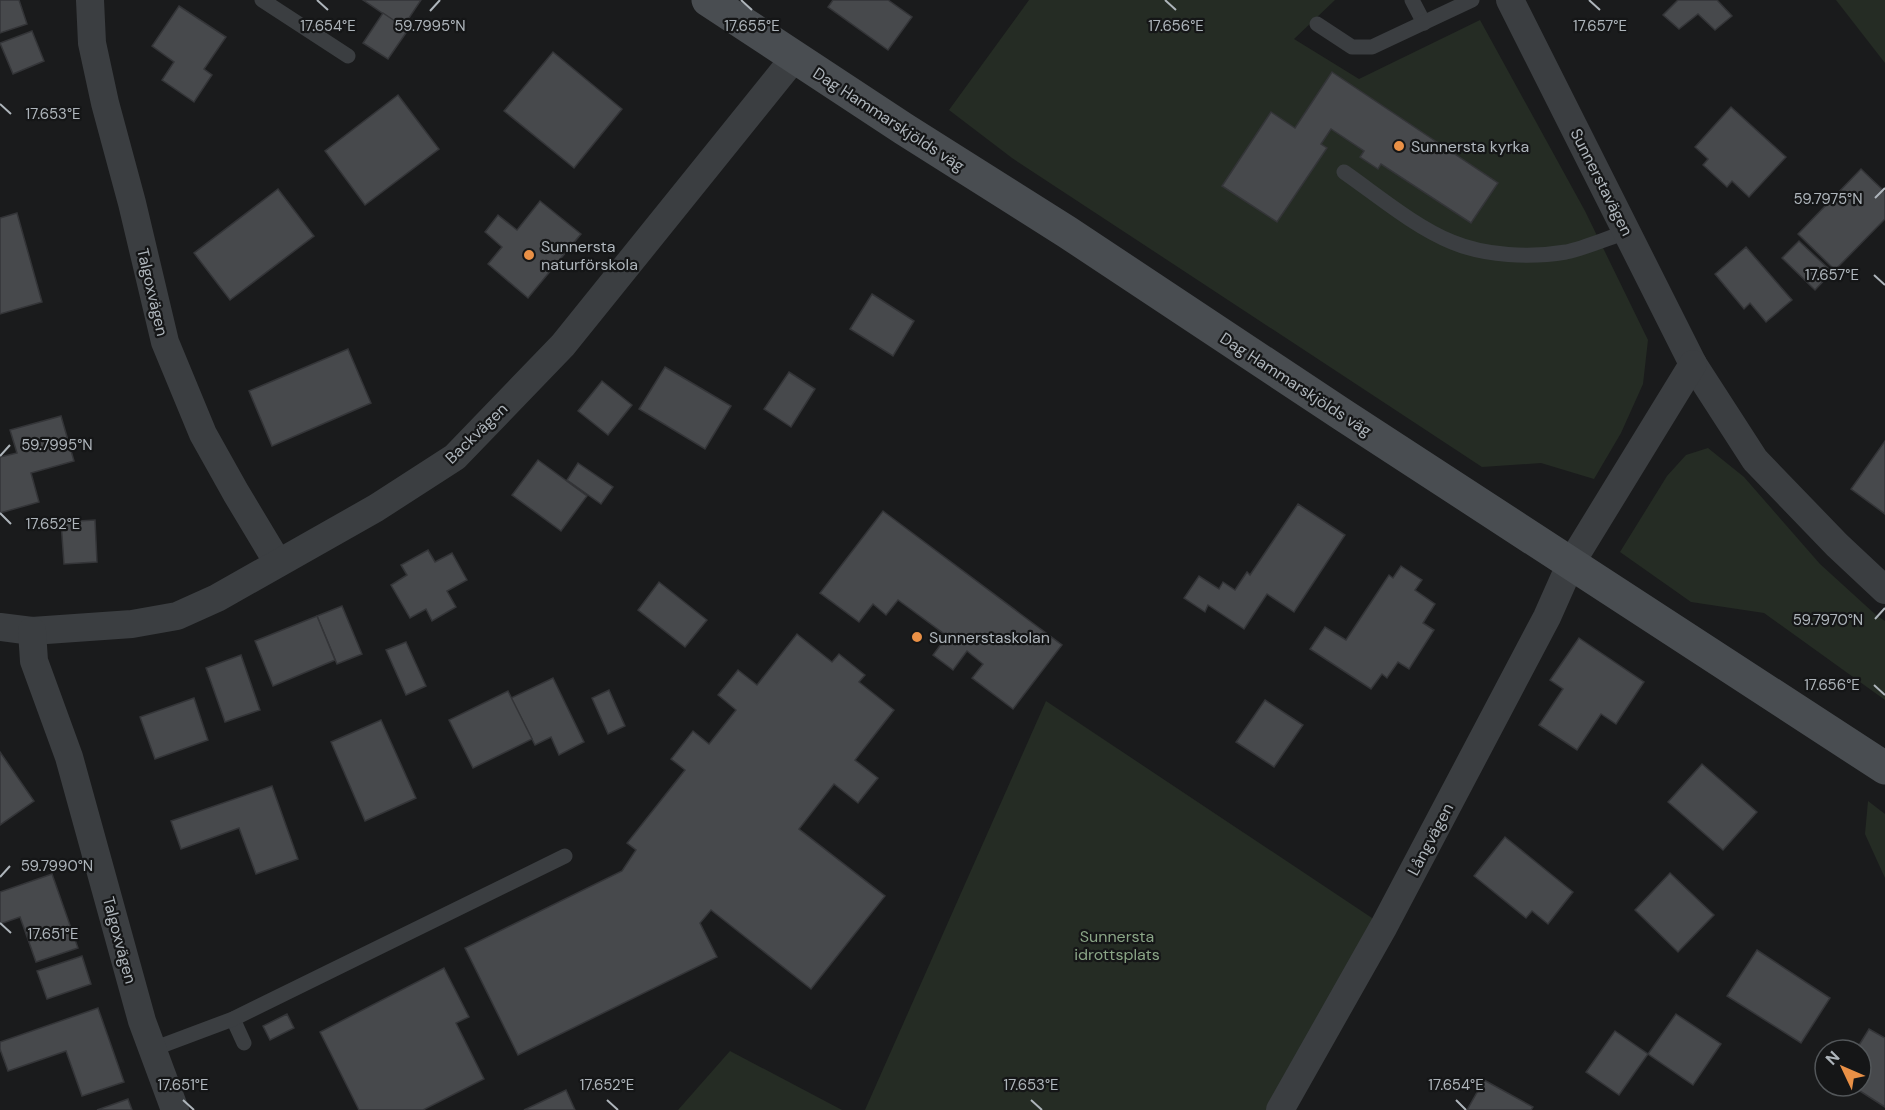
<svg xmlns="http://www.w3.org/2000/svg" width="1885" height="1110" font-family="'DM Sans',sans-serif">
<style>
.green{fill:#252c24}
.building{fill:#47494c;stroke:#343538;stroke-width:1.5}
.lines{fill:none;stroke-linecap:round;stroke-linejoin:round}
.lane{stroke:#3b3e41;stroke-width:15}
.street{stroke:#3b3e41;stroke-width:28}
.secondary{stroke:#494d51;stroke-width:33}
.ticks{fill:none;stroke:#aeb5bb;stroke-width:2}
.poi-dot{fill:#e99046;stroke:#151617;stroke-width:2}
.labels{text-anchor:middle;stroke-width:4.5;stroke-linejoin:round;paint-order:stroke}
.street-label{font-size:16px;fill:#aeb5bb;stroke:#151617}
.poi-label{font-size:16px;fill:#aeb5bb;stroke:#151617;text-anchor:start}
.park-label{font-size:16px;fill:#8aa586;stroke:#151617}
.ticks-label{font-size:15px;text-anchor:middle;fill:#aeb5bb;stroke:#151617;stroke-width:4.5;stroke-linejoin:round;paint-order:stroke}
</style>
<rect width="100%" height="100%" fill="#1a1b1c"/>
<g class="green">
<polygon points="1029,0 1335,0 1294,39 1359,79 1480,20 1585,211 1648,340 1643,384 1621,433 1594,479 1541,463 1482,467 1012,158 949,110"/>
<polygon points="1836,0 1885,0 1885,63"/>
<polygon points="1708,448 1744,477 1820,564 1876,615 1885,621 1885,700 1764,613 1691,602 1620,552 1667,476 1686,455"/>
<polygon points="1046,701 1384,926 1280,1110 865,1110"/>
<polygon points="1868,801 1885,814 1885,878 1865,834"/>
<polygon points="730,1051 842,1110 678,1110"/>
</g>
<g class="building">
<polygon points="0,0 19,0 27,24 0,33"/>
<polygon points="363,0 421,0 403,27"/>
<polygon points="833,0 888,0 912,17 888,50 828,7"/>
<polygon points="1678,0 1717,0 1732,16 1715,30 1698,14 1679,29 1663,15"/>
<polygon points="179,6 226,37 204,69 212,75 194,102 162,80 174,62 152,46"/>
<polygon points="383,13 408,30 388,59 363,43"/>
<polygon points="32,31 44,61 13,74 0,43"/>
<polygon points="553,52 622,109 574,168 504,111"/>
<polygon points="1332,72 1498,183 1471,223 1381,164 1378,169 1360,157 1364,151 1331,129 1321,144 1327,148 1277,222 1222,186 1271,112 1295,128"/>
<polygon points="398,95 439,149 365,205 325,151"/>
<polygon points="1731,107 1786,157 1749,197 1732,181 1727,187 1703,165 1708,159 1695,147"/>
<polygon points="1861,169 1885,192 1885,219 1835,270 1798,234"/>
<polygon points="278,189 314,236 230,300 194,253"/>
<polygon points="540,201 581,234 528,298 488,264 502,247 485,232 498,215 517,230"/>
<polygon points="17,213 42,302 0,314 0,218"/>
<polygon points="1799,241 1832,272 1815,290 1782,258"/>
<polygon points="1746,247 1792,300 1766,322 1750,303 1744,309 1715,274"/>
<polygon points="872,294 914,321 893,356 850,329"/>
<polygon points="348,349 371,403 272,446 249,391"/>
<polygon points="665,367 731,406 705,449 639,409"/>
<polygon points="789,372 815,389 791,427 764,409"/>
<polygon points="602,381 632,405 608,435 578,411"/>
<polygon points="61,416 74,461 31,473 39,502 0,513 0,457 17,453 10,430"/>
<polygon points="1885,441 1885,514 1851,489"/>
<polygon points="538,460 587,496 561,531 512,495"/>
<polygon points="578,463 613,487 601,504 567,480"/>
<polygon points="1298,504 1345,535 1294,612 1267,594 1244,629 1208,605 1205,612 1184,598 1199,576 1219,589 1223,582 1235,590 1247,572 1250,575"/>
<polygon points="883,511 1062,645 1013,709 972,678 983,664 967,651 953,670 933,655 947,636 898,600 886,615 873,604 859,622 820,593"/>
<polygon points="95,520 97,562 64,564 61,522"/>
<polygon points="428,550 435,562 452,553 467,580 447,591 456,607 432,621 426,609 410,618 391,585 407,575 401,565"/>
<polygon points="1401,566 1422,580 1415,590 1435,604 1423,623 1434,630 1409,669 1398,662 1387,678 1382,674 1371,689 1310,649 1325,627 1346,640 1389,575 1393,578"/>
<polygon points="659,582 707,620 685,647 638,610"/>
<polygon points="342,606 362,654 337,664 317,616"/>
<polygon points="317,616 335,660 273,686 255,641"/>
<polygon points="797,634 832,662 839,654 865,675 859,682 894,710 855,760 878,778 858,803 834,784 799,829 885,896 811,989 711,910 700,923 717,957 518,1055 465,948 622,871 636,850 627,843 685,770 671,759 693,731 709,744 736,710 718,695 738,670 757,685"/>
<polygon points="1579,638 1644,682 1616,724 1601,714 1577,750 1539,725 1563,689 1550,680"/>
<polygon points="406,642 426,686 406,695 386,650"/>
<polygon points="241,655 260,710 225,722 206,668"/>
<polygon points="553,678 584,742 559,755 551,737 535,745 511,698"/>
<polygon points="609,690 625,726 608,734 592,698"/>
<polygon points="508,691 532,739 473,768 449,720"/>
<polygon points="194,698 208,740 155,759 140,717"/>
<polygon points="1265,700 1303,725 1274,767 1236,742"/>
<polygon points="381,720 416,798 365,821 331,742"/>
<polygon points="0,752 34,801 0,825"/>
<polygon points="1702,764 1757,812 1723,850 1668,802"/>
<polygon points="272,786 298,859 256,874 239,828 181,849 171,821"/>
<polygon points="1505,837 1573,892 1548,924 1532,911 1526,918 1474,876"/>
<polygon points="1670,873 1714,915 1678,952 1635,910"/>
<polygon points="52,874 78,948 36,962 20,917 0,924 0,892"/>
<polygon points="1757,950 1830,998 1801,1043 1727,996"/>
<polygon points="82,956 91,984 47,999 37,971"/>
<polygon points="444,968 469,1017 456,1023 484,1079 423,1110 359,1110 320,1032"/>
<polygon points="98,1008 124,1082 82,1096 66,1051 8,1071 0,1049 0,1042"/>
<polygon points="287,1014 294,1028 270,1040 263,1026"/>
<polygon points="1676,1014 1721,1044 1693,1085 1648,1054"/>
<polygon points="1869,1029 1885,1038 1885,1107 1852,1086 1861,1086 1861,1050 1856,1050"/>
<polygon points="1615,1031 1648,1054 1619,1095 1586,1072"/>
<polygon points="1484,1080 1533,1107 1531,1110 1467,1110"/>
<polygon points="566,1090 575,1110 524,1110"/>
<polygon points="128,1099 132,1110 97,1110"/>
</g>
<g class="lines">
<g class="lane">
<polyline points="262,0 348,56"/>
<polyline points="1412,0 1424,23"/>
<polyline points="1317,24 1352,47 1372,47 1472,0"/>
<path d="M1344,172C1377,195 1415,227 1452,242C1485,256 1531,258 1566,252C1586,248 1607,238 1627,232"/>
<polyline points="233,1019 244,1043"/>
<polyline points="153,1049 233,1019 565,856"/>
</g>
<g class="street">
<polyline points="90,0 92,43 105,103 132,203 165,342 203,434 236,493 278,563"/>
<polyline points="1510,0 1693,364 1755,460 1837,545 1885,590"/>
<polyline points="0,627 32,631 132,624 177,616 217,598 376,508 455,457 563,345 795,57"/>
<polyline points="32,631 34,661 69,757 142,1021 175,1110"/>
<polyline points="1280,1110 1384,926 1547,617 1571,563 1693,364"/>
</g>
<polyline class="secondary" points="708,0 904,129 1067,232 1343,415 1885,768"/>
</g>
<path class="ticks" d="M317,0L328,10M741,0L752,10M1165,0L1176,10M1589,0L1600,10M430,11L440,0M0,104L11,114M1875,198L1885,188M1874,275L1885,285M0,456L10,445M0,513L11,524M1875,619L1885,608M1874,685L1885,695M0,877L10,866M0,923L11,933M183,1100L194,1110M607,1100L618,1110M1031,1100L1042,1110M1456,1100L1466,1110"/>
<g class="poi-dot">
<circle cx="1399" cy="146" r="6"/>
<circle cx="529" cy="255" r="6"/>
<circle cx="917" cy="637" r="6"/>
</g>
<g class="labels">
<g class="street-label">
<text transform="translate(889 119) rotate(33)" y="6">Dag Hammarskjölds väg</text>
<text transform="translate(1602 182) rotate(63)" y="6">Sunnerstavägen</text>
<text transform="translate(153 292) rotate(77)" y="6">Talgoxvägen</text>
<text transform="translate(1296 384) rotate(33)" y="6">Dag Hammarskjölds väg</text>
<text transform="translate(476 433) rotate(-44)" y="6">Backvägen</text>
<text transform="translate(1430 839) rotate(-62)" y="6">Långvägen</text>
<text transform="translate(120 940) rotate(75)" y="6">Talgoxvägen</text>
</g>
<g class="poi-label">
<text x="1411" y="152">Sunnersta kyrka</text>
<text x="541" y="252">Sunnersta<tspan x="541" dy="18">naturförskola</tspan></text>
<text x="929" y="643">Sunnerstaskolan</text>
</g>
<g class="park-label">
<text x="1117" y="942">Sunnersta<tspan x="1117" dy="18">idrottsplats</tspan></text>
</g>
</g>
<g class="ticks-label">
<text x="328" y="31">17.654°E</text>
<text x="752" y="31">17.655°E</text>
<text x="1176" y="31">17.656°E</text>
<text x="1600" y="31">17.657°E</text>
<text x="430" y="31">59.7995°N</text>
<text x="53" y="119">17.653°E</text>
<text x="1828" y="204">59.7975°N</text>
<text x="1832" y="280">17.657°E</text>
<text x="57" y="450">59.7995°N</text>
<text x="53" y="529">17.652°E</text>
<text x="1828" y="625">59.7970°N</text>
<text x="1832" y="690">17.656°E</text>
<text x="57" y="871">59.7990°N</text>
<text x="53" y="939">17.651°E</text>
<text x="183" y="1090">17.651°E</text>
<text x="607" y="1090">17.652°E</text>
<text x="1031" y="1090">17.653°E</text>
<text x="1456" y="1090">17.654°E</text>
</g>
<g transform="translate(1843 1068) rotate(314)"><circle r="28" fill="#151617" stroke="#525659" stroke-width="1.5"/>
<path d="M0-4.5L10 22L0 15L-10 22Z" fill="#e99046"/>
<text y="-9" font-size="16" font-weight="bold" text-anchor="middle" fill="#aeb5bb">N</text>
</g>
</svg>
